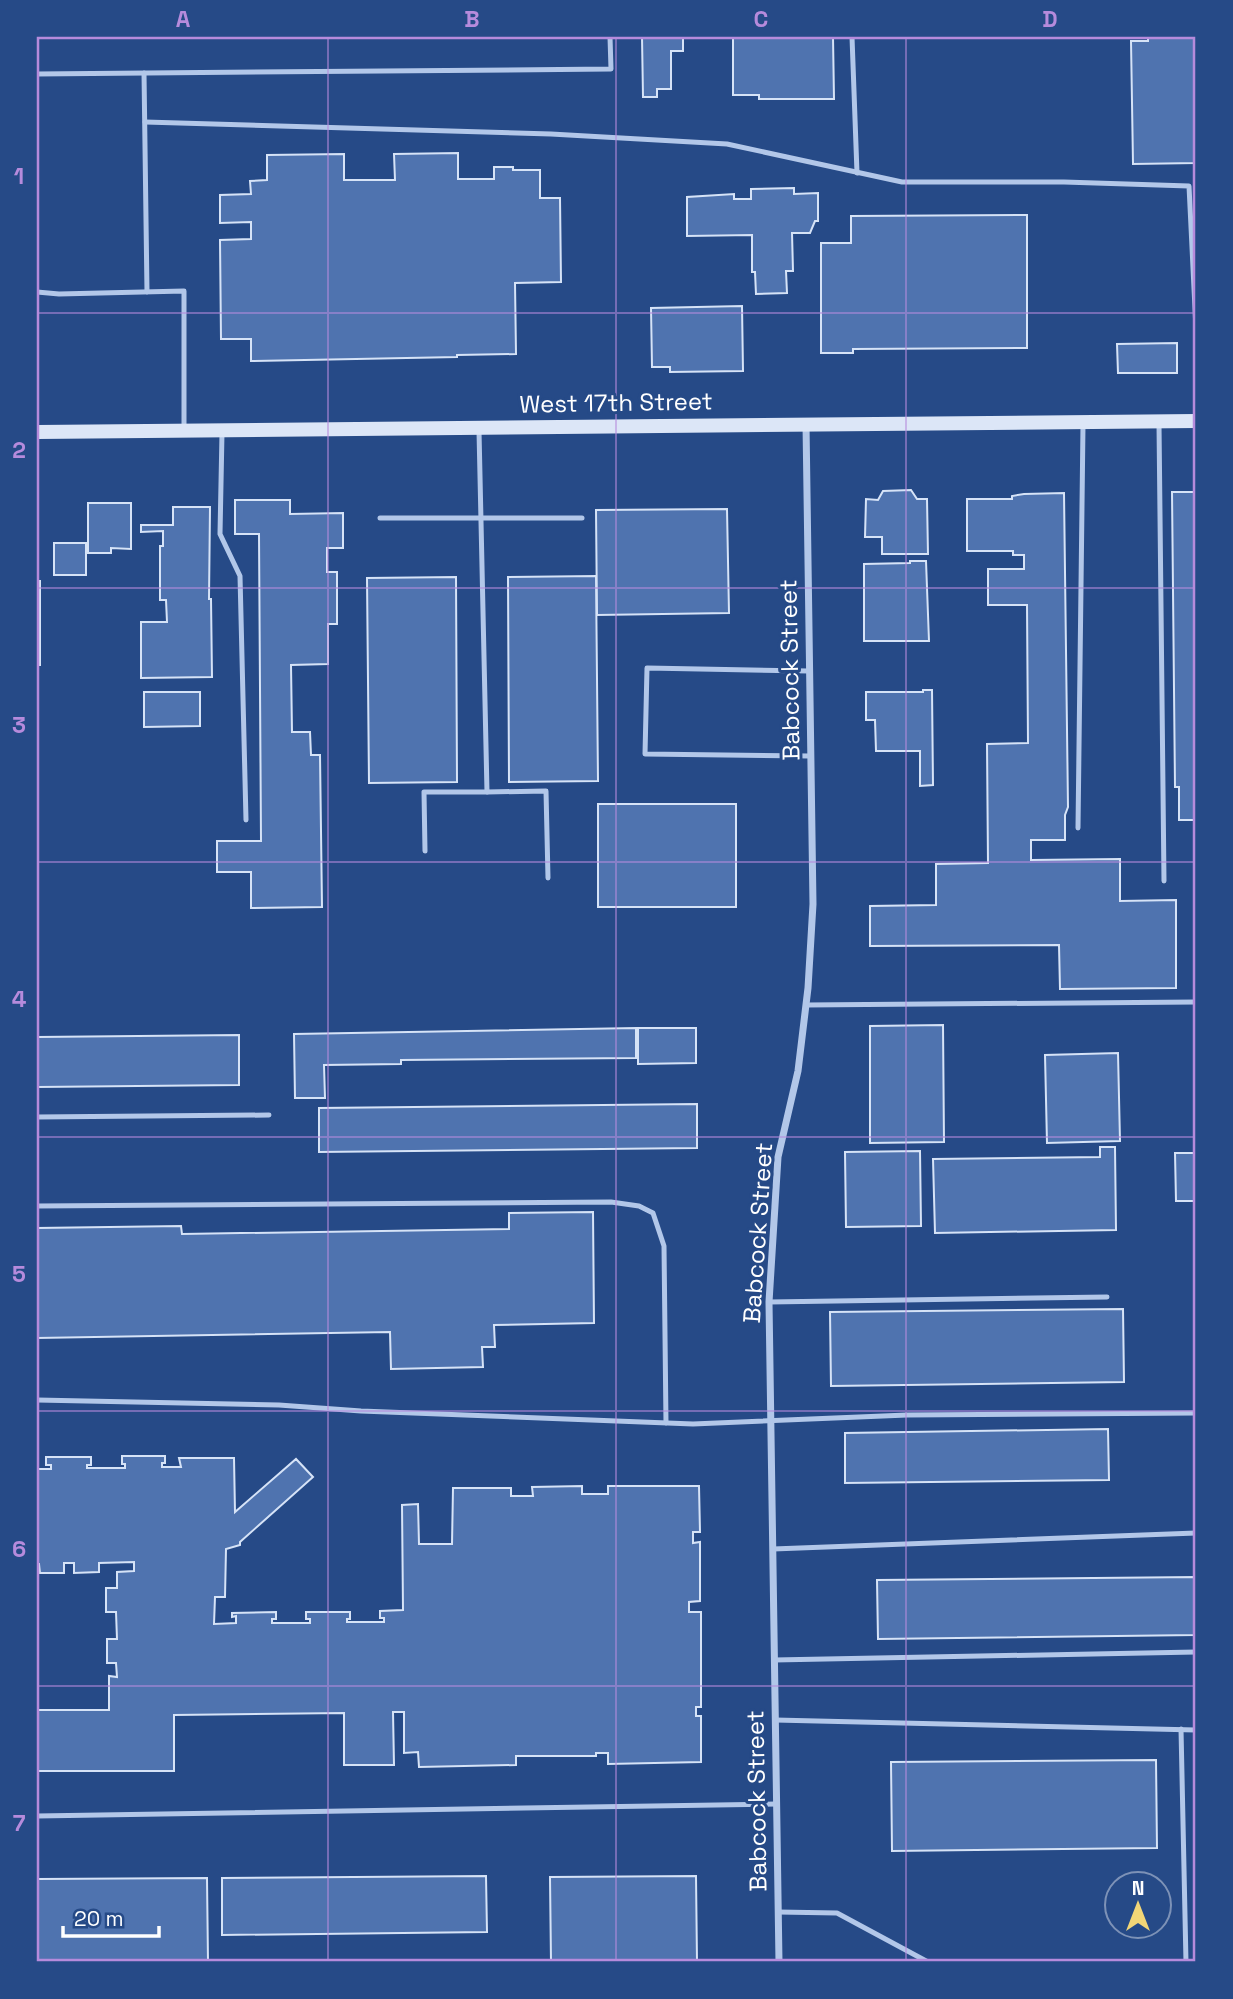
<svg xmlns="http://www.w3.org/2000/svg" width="1233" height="1999" font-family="'Space Grotesk',sans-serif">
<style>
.building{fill:#4f73af;stroke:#d6e3f7;stroke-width:2}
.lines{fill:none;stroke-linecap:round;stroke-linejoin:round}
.lane{stroke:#b2c7e9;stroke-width:5}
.street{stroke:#b2c7e9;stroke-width:7}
.secondary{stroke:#dce6f7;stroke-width:14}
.grid{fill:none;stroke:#b68bdc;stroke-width:2;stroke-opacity:0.55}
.labels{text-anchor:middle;stroke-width:6;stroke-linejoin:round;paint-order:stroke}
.street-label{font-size:24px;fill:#fff;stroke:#264a87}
.neatline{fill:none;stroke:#b68bdc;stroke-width:2.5}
.grid-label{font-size:23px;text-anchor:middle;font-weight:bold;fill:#b68bdc}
</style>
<rect width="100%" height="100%" fill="#264a87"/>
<g class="building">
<polygon points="642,37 683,37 683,51 671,51 671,89 657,89 657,97 643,97"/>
<polygon points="733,37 833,37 834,99 759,99 759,95 733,95"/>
<polygon points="1148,37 1196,37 1196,163 1133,164 1131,41 1148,41"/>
<polygon points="458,153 458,179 494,179 494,167 513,167 513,170 540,170 540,198 560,198 561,282 515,283 516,354 457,355 457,357 251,361 251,339 221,339 220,240 251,239 251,222 220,223 220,195 251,194 250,181 267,180 267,155 344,154 344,180 395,180 394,154"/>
<polygon points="794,188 794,194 818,193 818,221 815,221 810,233 792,233 793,271 786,271 787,293 756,294 755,272 752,272 752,235 687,236 687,197 734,194 734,199 751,199 751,189"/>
<polygon points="1027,215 1027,348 853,349 853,353 821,353 821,243 851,243 851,216"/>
<polygon points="742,306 743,371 670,372 670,367 652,367 651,308"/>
<polygon points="1177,343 1177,373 1118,373 1117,344"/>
<polygon points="911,490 917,499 927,499 928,554 882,554 882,537 865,537 866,499 878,500 883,491"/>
<polygon points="1172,492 1196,492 1196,820 1179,820 1179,787 1175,787"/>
<polygon points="1064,493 1068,807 1065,815 1065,840 1031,840 1031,860 1120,859 1120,901 1176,900 1176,988 1060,989 1059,945 870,946 870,906 936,905 936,864 988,863 987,744 1028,743 1027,605 988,605 988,569 1024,569 1024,555 1013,555 1013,551 967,551 967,499 1012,499 1012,496 1024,494"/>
<polygon points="235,500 290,500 290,514 343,513 343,548 327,548 327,572 337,572 337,624 328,624 328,664 291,665 292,732 310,732 311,755 320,755 322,907 251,908 251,872 217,872 217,841 261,841 259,534 235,534"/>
<polygon points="88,503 131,503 131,549 111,548 111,553 88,553"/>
<polygon points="173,507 210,507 209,599 211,599 212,677 141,678 141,622 167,622 166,600 160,600 160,546 163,546 163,531 141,532 141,525 173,525"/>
<polygon points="727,509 729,613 597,615 596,510"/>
<rect x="54" y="543" width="32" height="32"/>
<polygon points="910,561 926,561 929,641 864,641 864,564 910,563"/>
<polygon points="596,576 598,781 509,782 508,577"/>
<polygon points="456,577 457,782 369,783 367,578"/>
<rect x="37" y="581" width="3" height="84"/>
<polygon points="923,690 932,690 933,785 920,786 920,751 876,751 875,720 866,720 866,692 923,692"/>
<polygon points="144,692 200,692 200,726 144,727"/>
<rect x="598" y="804" width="138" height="103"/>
<polygon points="943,1025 944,1142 870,1143 870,1026"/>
<polygon points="636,1028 636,1058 401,1060 401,1064 324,1065 325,1098 295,1098 294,1034"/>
<polygon points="638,1028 696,1028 696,1063 638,1064"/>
<polygon points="239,1035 239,1085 37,1087 37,1037"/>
<polygon points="1118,1053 1120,1141 1047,1143 1045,1055"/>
<polygon points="697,1104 697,1148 319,1152 319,1108"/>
<polygon points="1100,1147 1115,1147 1116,1230 935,1233 933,1159 1100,1157"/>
<polygon points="920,1151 921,1226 846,1227 845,1152"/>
<polygon points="1175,1153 1196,1153 1196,1201 1176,1201"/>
<polygon points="593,1212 594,1323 494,1325 495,1347 482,1347 483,1367 391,1369 390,1332 37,1338 37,1228 181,1226 182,1234 509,1229 509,1213"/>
<polygon points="1123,1309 1124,1382 831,1386 830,1312"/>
<polygon points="1108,1429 1109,1480 845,1483 845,1433"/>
<polygon points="122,1456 165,1456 165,1463 162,1463 162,1467 181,1467 179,1458 234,1458 235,1512 296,1459 313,1477 240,1542 240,1545 226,1549 225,1597 215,1597 214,1624 236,1623 236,1616 232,1617 232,1613 276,1612 276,1619 272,1619 272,1623 310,1623 310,1619 306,1619 306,1612 350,1612 350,1619 347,1619 347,1622 384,1622 384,1618 380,1618 380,1611 403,1610 402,1505 418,1504 419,1544 452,1544 453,1488 511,1488 511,1496 533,1496 532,1487 582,1486 582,1494 608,1494 608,1486 699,1486 700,1532 693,1532 693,1543 700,1542 700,1601 689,1602 689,1612 701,1612 701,1707 696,1707 696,1716 701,1716 701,1762 608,1764 608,1753 596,1753 596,1756 516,1756 516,1765 419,1767 418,1752 404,1753 404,1712 393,1712 394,1765 344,1765 344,1713 174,1715 174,1771 37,1771 37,1710 109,1710 109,1676 117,1677 116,1663 107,1663 107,1639 117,1639 116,1612 106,1612 106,1588 117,1588 117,1572 134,1571 134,1562 99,1563 99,1572 74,1573 74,1563 64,1563 64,1573 40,1573 39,1564 37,1564 37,1469 51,1469 51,1465 46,1465 46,1457 91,1457 91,1465 87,1465 87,1468 125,1468 125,1464 122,1464"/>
<polygon points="1196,1577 1196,1635 878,1639 877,1580"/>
<polygon points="1156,1760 1157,1848 892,1851 891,1762"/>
<polygon points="486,1876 487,1932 222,1935 222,1878"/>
<polygon points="696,1876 697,1962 551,1962 550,1877"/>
<polygon points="207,1878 208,1962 37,1962 37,1879"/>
</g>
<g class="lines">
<g class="lane">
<polyline points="852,37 857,173"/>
<polyline points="144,73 147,292"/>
<polyline points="37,74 611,69 610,37"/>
<polyline points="145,122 551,134 727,144 902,182 1064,182 1189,186 1196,329"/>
<polyline points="37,292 59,294 184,291 184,428"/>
<polyline points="1159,424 1164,881"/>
<polyline points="479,431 487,792 546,791 548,878"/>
<polyline points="222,433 220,534 240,576 246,820"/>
<polyline points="380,518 582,518"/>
<polyline points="809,671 647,668 645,754 810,756"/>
<polyline points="1078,828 1083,425"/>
<polyline points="425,851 424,792 487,792"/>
<polyline points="806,1005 1196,1002"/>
<polyline points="37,1117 269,1115"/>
<polyline points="37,1206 611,1202 639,1206 653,1213 664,1246 666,1423"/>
<polyline points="769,1302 1107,1297"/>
<polyline points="37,1400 279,1405 361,1411 693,1424 907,1415 1196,1413"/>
<polyline points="773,1549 1196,1533"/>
<polyline points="774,1660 1196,1652"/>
<polyline points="775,1720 1196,1730"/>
<polyline points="1181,1729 1186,1962"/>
<polyline points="37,1816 777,1804"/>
<polyline points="778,1912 837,1913 928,1962"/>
</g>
<polyline class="street" points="779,1962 769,1302 778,1157 798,1071 808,988 813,904 806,424"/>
<polyline class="secondary" points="37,432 1196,421"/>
</g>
<path class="grid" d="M328,37V1962M616,37V1962M906,37V1962M37,313H1196M37,588H1196M37,862H1196M37,1137H1196M37,1411H1196M37,1686H1196"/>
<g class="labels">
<g class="street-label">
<text transform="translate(616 403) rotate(-1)" y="8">West 17th Street</text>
<text transform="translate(790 670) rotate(-91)" y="8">Babcock Street</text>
<text transform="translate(758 1233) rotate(-86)" y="8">Babcock Street</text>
<text transform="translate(757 1801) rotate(-91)" y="8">Babcock Street</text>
</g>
</g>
<rect width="1233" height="1999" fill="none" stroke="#264a87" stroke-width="77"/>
<g transform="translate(1138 1905)"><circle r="33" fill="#264a87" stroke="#7d92b7" stroke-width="2"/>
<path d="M0-5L12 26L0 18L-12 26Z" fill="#f2d677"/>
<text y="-10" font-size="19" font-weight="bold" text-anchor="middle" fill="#ffffff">N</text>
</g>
<path d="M63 1926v10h96v-10" fill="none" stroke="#ffffff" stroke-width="3.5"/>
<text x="74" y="1926" font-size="21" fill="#ffffff" stroke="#264a87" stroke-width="5" paint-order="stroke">20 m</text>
<rect x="38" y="38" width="1156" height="1922" class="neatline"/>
<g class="grid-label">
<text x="183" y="27">A</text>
<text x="472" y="27">B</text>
<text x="761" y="27">C</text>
<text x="1050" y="27">D</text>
<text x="19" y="184">1</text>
<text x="19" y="458">2</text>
<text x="19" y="733">3</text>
<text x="19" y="1007">4</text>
<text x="19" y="1282">5</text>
<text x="19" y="1557">6</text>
<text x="19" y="1831">7</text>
</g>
</svg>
